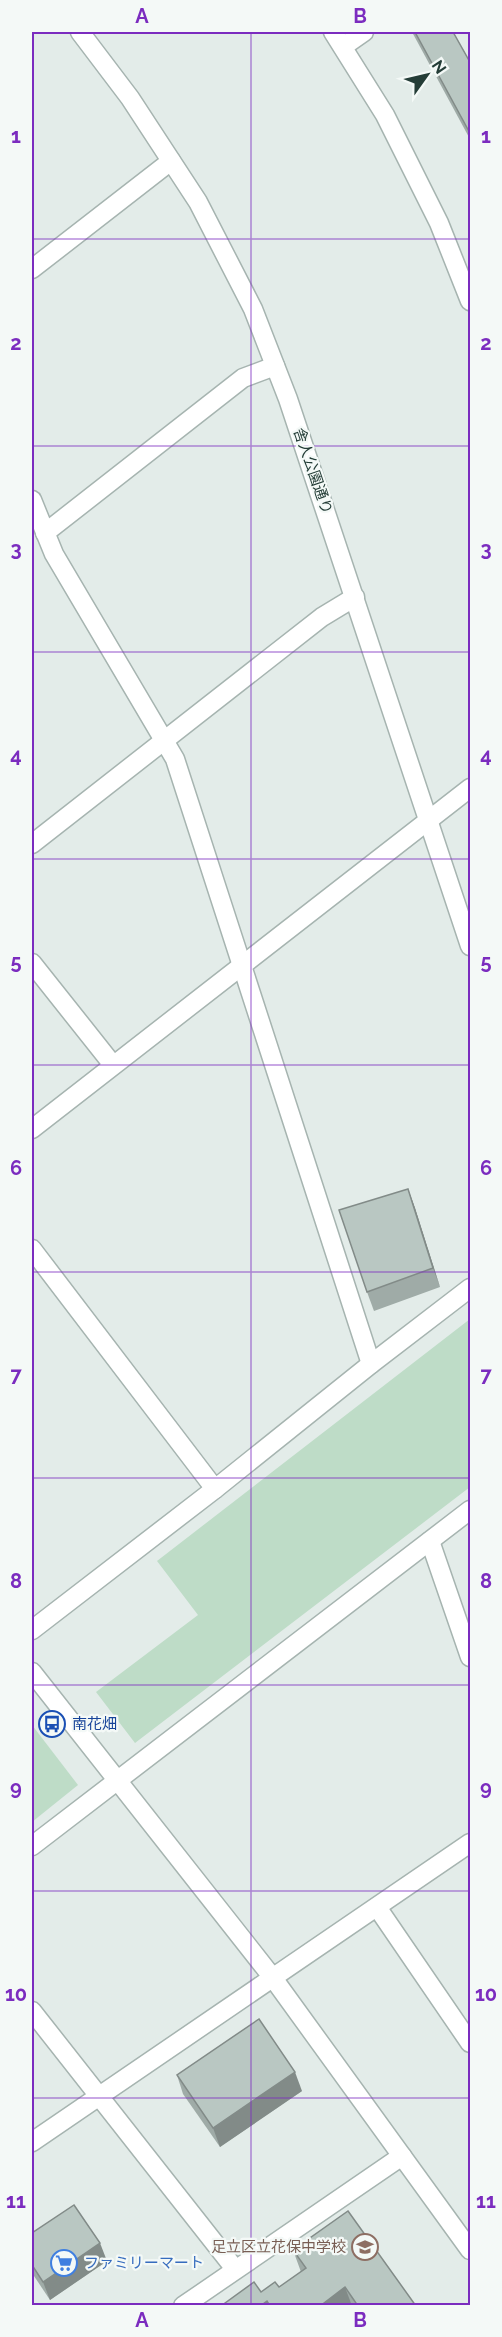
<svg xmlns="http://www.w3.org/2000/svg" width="502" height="2337" font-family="Raleway,'Noto Sans JP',sans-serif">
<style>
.green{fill:#bedcc7}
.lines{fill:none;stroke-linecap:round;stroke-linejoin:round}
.minor-casing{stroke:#a6b4b0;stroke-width:21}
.tertiary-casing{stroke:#a6b4b0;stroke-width:21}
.minor{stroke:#fff;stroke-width:18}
.tertiary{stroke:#fff;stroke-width:18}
.wall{fill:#9faba7}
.shaded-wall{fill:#828b88}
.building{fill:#b9c7c2;stroke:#828b88;stroke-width:1.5}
.grid{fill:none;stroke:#7b2cbf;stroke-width:1.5;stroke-opacity:0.55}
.labels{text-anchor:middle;stroke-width:4.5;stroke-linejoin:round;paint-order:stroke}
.street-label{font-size:15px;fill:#243d37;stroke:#f4f9f7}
.transit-label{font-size:15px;fill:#164399;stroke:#f4f9f7;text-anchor:start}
.education-label{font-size:15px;fill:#785e54;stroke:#f4f9f7;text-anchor:end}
.shop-label{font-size:15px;fill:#366cbe;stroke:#f4f9f7;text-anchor:start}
.neatline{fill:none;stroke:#7b2cbf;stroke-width:2}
.grid-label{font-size:20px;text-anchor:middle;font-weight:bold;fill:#7b2cbf}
</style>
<rect width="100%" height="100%" fill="#e3ece9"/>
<g class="green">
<polygon points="470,1319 470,1487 135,1743 96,1692 198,1615 157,1561"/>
<polygon points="32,1725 78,1785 32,1822"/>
</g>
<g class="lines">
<defs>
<g id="minor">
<polyline points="333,32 385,115 439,223 470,301"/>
<polyline points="344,46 364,32"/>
<polyline points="32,269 171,161"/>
<polyline points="32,500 54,554 175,759 371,1364"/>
<polyline points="45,533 243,378 275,366"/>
<polyline points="32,844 322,617 355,597"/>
<polyline points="32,963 113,1065"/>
<polyline points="32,1129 470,788"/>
<polyline points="32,1249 215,1489"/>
<polyline points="430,1541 470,1657"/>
<polyline points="32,1630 215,1489 371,1364 470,1288"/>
<polyline points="32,1846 470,1510"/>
<polyline points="377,1907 470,2043"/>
<polyline points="32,2011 235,2269"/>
<polyline points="183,2306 402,2156"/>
</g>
<g id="tertiary">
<polyline points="80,32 130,98 198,202 253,309 288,399 470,946"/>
<polyline points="32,1672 273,1978 470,2250"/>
<polyline points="32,2142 470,1843"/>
</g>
</defs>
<use href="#minor" class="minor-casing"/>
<use href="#tertiary" class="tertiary-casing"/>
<use href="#minor" class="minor"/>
<use href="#tertiary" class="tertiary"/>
</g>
<g class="wall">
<polygon points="412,32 453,32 471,64 471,141"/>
<polygon points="408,1189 415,1208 440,1287 374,1311 367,1292"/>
<polygon points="177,2075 302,2091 220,2147 183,2094"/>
<polygon points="32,2233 107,2261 50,2300 32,2273"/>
<polygon points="293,2250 416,2306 221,2306 279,2287 301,2272"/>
</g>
<g class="shaded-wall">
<polygon points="408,1189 415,1208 440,1287 433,1268"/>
<polygon points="295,2072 302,2091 220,2147 213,2128"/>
<polygon points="100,2243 107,2261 50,2300 43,2282"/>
<polygon points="345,2287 352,2306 320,2306"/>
<polygon points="267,2301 269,2306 260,2306"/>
</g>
<g class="building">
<polygon points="415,32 453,32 471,64 471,135"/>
<polygon points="408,1189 433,1268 367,1292 339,1210"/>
<polygon points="259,2019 295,2072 213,2128 177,2075"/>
<polygon points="74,2205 100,2243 43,2282 32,2265 32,2233"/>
<polygon points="348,2211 416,2306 358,2306 345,2287 320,2306 270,2306 267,2301 260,2306 221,2306 254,2282 261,2292 275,2282 279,2287 306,2268 293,2250"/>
</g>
<path class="grid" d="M251,32V2306M32,239H470M32,446H470M32,652H470M32,859H470M32,1065H470M32,1272H470M32,1478H470M32,1685H470M32,1891H470M32,2098H470"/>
<defs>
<symbol id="bus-ring" viewBox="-11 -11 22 22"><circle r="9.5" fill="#f4f9f7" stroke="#1a4fb4" stroke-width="1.5"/><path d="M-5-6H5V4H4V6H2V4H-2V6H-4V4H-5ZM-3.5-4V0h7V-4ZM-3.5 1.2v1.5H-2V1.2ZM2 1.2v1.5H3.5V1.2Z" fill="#1a4fb4"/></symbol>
<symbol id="school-ring" viewBox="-11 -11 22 22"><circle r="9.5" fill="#f4f9f7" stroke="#8d6e63" stroke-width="1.5"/><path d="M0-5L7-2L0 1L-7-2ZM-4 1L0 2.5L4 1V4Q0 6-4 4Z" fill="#8d6e63"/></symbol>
<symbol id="supermarket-ring" viewBox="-11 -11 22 22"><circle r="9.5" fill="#f4f9f7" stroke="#3f7fe0" stroke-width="1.5"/><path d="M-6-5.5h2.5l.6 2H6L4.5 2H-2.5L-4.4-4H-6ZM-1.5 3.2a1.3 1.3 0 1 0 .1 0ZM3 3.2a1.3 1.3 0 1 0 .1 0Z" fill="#3f7fe0"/></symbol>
</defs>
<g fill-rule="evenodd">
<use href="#bus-ring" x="37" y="1709" width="30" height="30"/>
<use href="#school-ring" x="350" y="2232" width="30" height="30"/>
<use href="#supermarket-ring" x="49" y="2248" width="30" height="30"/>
</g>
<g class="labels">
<g class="street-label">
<text transform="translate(313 471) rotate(71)" y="5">舎人公園通り</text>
</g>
<g class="transit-label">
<text x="72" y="1729">南花畑</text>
</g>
<g class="education-label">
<text x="346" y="2252">足立区立花保中学校</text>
</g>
<g class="shop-label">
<text x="84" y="2268">ファミリーマート</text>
</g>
</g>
<rect width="502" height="2337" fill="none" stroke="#f4f9f7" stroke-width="66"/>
<g transform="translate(427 75) rotate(56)" stroke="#f4f9f7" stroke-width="4.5" paint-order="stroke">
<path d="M0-4.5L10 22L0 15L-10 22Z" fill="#243d37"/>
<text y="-9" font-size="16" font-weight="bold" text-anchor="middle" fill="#243d37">N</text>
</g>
<rect x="33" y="33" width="436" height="2271" class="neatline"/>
<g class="grid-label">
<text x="142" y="23">A</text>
<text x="360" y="23">B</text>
<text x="16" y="143">1</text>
<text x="486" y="143">1</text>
<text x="16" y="350">2</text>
<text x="486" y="350">2</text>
<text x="16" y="556">3</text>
<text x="486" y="556">3</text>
<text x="16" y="762">4</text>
<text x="486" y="762">4</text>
<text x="16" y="969">5</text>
<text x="486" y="969">5</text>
<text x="16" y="1175">6</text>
<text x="486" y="1175">6</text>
<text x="16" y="1382">7</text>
<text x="486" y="1382">7</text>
<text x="16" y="1588">8</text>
<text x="486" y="1588">8</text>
<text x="16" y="1795">9</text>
<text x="486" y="1795">9</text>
<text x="16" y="2001">10</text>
<text x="486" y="2001">10</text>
<text x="16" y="2208">11</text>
<text x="486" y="2208">11</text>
<text x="142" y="2327">A</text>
<text x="360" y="2327">B</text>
</g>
</svg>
